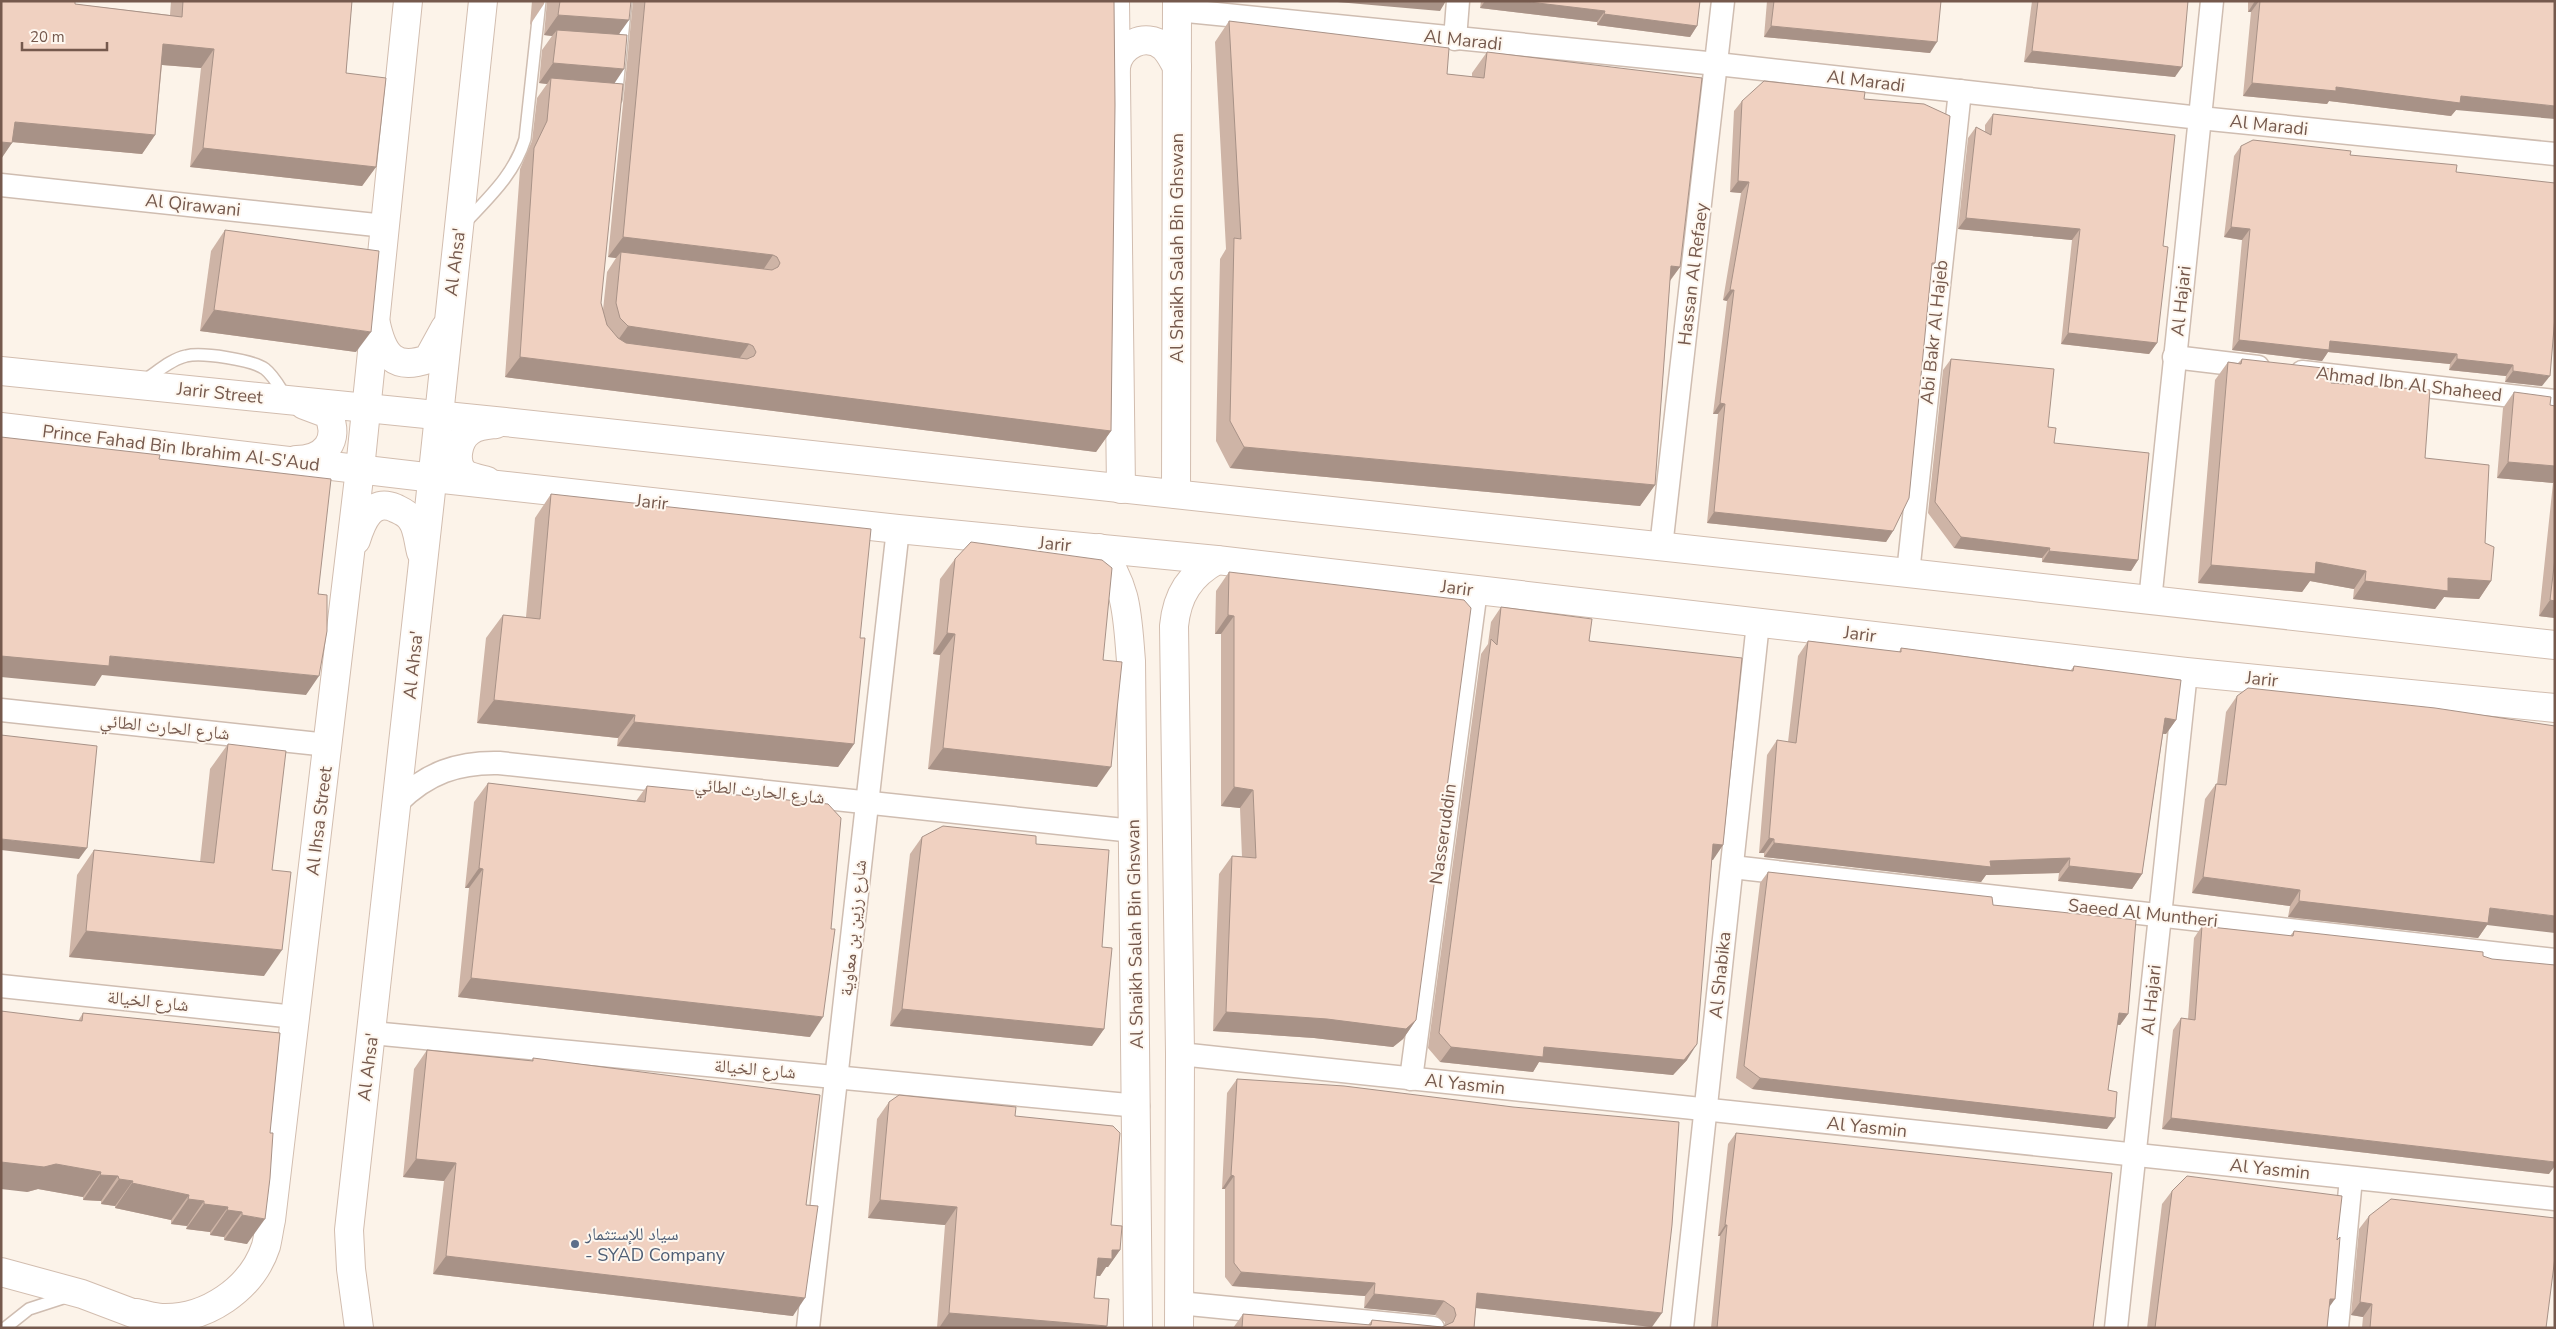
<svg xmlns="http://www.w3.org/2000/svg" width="2556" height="1329" font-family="'Nunito Sans','Noto Naskh Arabic',sans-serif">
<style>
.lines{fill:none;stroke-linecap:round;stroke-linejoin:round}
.lane-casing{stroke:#cfbdb1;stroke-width:14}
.street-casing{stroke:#cfbdb1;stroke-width:25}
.secondary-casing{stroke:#d2bdaf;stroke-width:30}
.lane{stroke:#fff;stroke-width:11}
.street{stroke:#fff;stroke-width:22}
.secondary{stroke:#fff;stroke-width:28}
.wall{fill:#ceb4a6}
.shaded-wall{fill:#a89287}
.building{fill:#f0d1c1;stroke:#a89287}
.service-dot{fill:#5c6f8a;stroke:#fef7ef;stroke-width:2}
.labels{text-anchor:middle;stroke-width:4;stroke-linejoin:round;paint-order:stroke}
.street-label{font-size:18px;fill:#75594d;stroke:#fef7ef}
.service-label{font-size:18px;fill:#4e5e75;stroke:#fef7ef;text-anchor:start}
</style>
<rect width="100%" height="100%" fill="#fcf3e9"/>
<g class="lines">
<defs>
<g id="lane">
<polyline points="616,99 626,1"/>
<path d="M464,224C489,197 514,175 525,139L540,1"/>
<path d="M143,381C156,373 171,359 186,356C202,352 253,360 265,369C274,376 280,388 286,397"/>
<polyline points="5,1328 29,1309 66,1297"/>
</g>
<g id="street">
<polyline points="1177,10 1717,64 2200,118 2555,154"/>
<polyline points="1455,39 1458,1"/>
<polyline points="1,185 385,226"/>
<polyline points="2174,357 2258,367"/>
<polyline points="2302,372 2555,401"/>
<polyline points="1661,547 1723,1"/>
<polyline points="1908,573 1960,91"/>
<polyline points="2150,601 2212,1"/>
<polyline points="1,710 328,745"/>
<path d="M398,802C427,773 458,762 499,763L1133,831"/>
<polyline points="1732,867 2555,960"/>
<polyline points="1,986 295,1017"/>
<polyline points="372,1033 1138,1106"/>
<polyline points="1180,1054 2555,1199"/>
<polyline points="1411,1079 1476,590"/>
<polyline points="1179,1303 1433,1328"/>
<polyline points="808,1328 898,529"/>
<polyline points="1682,1328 1758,623"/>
<polyline points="2116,1328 2186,672"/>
<polyline points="2337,1328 2351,1178"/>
</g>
<g id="secondary">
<polyline points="1115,1 1121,489"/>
<path d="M1116,67C1119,46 1145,31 1164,47C1170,53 1173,60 1177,67"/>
<path d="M376,324C383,355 394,371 428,359L445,328"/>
<polyline points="1,371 505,422 1908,573 2555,645"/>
<polyline points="1,427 434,478 898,529 1217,560 2186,672 2555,708"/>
<path d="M296,460C324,460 341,441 328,414L304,405"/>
<path d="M487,481C480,479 469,477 464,473C453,462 458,439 470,431C478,425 487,425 496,424"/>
<polyline points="1176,494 1177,1"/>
<path d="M356,540C362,521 371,498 395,508C401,511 407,513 411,519C418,528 418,541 421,552"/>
<path d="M1099,548C1128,588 1127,613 1131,661L1138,1328"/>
<polyline points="1,1272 82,1294 151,1320"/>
<path d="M135,1313C143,1314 152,1317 161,1318C206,1320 252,1289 266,1246C268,1238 269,1229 271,1220L360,469L408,1"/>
<path d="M359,1328L351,1269L349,1230C396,820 440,411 483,1"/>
<path d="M1179,1328L1180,1054L1174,626C1177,595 1190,575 1217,560"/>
</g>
</defs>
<use href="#lane" class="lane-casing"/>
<use href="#street" class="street-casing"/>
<use href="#secondary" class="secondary-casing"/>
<use href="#lane" class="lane"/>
<use href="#street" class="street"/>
<use href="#secondary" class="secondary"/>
</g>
<g class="wall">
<polygon points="1,1 75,4 170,15 171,1 352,1 346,73 376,167 362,186 190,167 201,68 162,65 155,135 142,154 12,142 1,159"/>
<polygon points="532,1 545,1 544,4 530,25"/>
<polygon points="547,1 631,1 619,35 614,83 601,303 603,310 607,272 616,258 608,257 633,1 1114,1 1111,431 1096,452 505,377 520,169 532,141 537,98 547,84 539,83 542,50 552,36 544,35"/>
<polygon points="1481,1 1700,1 1697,26 1690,37 1597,25 1597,22 1480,8"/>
<polygon points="1767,1 1941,1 1930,53 1764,37"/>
<polygon points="2032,1 2188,1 2175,77 2024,62"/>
<polygon points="2248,1 2555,1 2456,110 2451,116 2329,101 2327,104 2243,96 2251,12 2248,12"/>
<polygon points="1229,21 1447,74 1472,77 1472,73 1487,52 1680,267 1670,281 1655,485 1640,506 1230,468 1216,441 1220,259 1226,249 1215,42"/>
<polygon points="1864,99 1935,263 1931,268 1893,531 1886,542 1707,523 1718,414 1713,414 1727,301 1723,300 1741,193 1730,192 1734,111 1742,101"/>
<polygon points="1993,114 2163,246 2157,343 2149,354 2061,344 2072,240 1958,229 1968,138 1976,127 1985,132 1985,125"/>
<polygon points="2241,146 2350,155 2456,172 2542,386 2505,382 2506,376 2449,370 2450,364 2328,352 2322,361 2232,350 2242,240 2224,237 2234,156"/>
<polygon points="225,230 356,352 200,331 211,251"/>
<polygon points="1951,359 2048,427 2054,443 2138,560 2131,571 2042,562 2042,558 1954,548 1928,513 1943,370"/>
<polygon points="2242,359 2331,383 2425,458 2491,581 2479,599 2444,597 2435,609 2353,599 2354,589 2310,581 2302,592 2198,583 2215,380 2228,362 2238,363"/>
<polygon points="2514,392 2550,405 2555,406 2555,618 2539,616 2553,483 2497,478 2503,408"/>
<polygon points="551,494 860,638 854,744 838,767 617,746 618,738 477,723 486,638 503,615 526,617 535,518"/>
<polygon points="955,559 1103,660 1097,787 928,769 940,655 933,654 940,579"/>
<polygon points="1229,572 1416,1020 1403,1039 1393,1047 1314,1038 1213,1031 1219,874 1232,856 1242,857 1240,808 1221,806 1221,634 1215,634 1216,591"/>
<polygon points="1501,607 1589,641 1723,845 1712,860 1687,1060 1673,1075 1539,1062 1533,1072 1440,1062 1428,1048 1481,654 1488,644 1491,622"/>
<polygon points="1808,641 1899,652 1901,648 2071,670 2074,666 2176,720 2166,734 2163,734 2142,874 2132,889 2058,881 2059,873 1986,875 1981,882 1764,857 1764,853 1759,853 1767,755 1777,740 1788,742 1798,656"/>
<polygon points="2237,696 2487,925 2478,938 2288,917 2290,906 2192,893 2205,799 2216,784 2217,784 2226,712"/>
<polygon points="228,744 272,870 264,976 69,957 77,875 94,850 200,862 210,769"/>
<polygon points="488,783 636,801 647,786 810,1037 458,997 469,888 465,888 474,802"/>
<polygon points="922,837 1036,844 1102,947 1104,1029 1092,1046 890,1026 910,854"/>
<polygon points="1768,872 1993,905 2128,1014 2120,1025 2117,1025 2108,1090 2107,1129 1752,1089 1736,1078 1760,883"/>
<polygon points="2202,926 2290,936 2294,931 2483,956 2549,1174 2162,1129 2173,1030 2181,1018 2188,1019 2194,938"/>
<polygon points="83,1013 280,1033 247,1244 224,1240 224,1237 210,1235 210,1232 186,1229 187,1226 171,1224 171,1220 115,1208 115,1206 101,1204 101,1201 83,1200 83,1197 38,1189 27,1192 78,1021"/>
<polygon points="427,1050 532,1061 533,1058 806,1205 793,1316 433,1274 444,1181 403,1177 414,1069"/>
<polygon points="1237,1079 1652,1327 1476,1308 1474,1328 1233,1328 1243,1314 1368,1325 1372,1320 1442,1327 1445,1326 1445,1322 1435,1315 1364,1308 1365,1296 1232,1286 1225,1277 1225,1189 1222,1189 1227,1093"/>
<polygon points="889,1102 1015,1116 1111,1225 1120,1250 1108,1267 1106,1267 1100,1276 1096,1276 1094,1298 1105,1328 937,1328 945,1225 868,1218 877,1119"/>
<polygon points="1736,1133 2093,1328 1711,1328 1720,1236 1718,1236 1728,1144"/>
<polygon points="2172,1191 2329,1307 2327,1328 2147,1328 2162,1204"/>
<polygon points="2369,1216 2546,1328 2362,1328 2363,1317 2351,1315 2359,1229"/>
</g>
<g class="shaded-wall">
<polygon points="1326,1 1446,1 1440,11"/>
<polygon points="1485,1 1521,1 1605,11 1597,22 1480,8"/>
<polygon points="2255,1 2259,1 2251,12 2248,12"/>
<polygon points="1604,14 1697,26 1690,37 1597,25"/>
<polygon points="558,15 629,20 614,41 557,30 552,36 544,35"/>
<polygon points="1771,26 1937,42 1930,53 1764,37"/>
<polygon points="163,44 214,49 201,68 150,64"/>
<polygon points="2032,51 2182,67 2175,77 2024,62"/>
<polygon points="553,63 624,69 610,90 551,78 547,84 539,83"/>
<polygon points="2252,83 2336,87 2461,96 2555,106 2555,119 2456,110 2451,116 2329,101 2327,104 2243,96"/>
<polygon points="15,122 155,135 142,154 1,141"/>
<polygon points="1,142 12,143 1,159"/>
<polygon points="203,148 376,167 362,186 190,167"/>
<polygon points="1738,181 1749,182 1741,193 1730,192"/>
<polygon points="1966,218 2080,229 2072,240 1958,229"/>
<polygon points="2231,227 2250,229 2242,240 2224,237"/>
<polygon points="623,237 773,255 759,276 621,252 616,258 608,257"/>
<polygon points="1671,266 1680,267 1665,287"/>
<polygon points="1730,290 1734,290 1727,301 1723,300"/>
<polygon points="214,310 371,332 356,352 200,331"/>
<polygon points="628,326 749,344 735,365 613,347"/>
<polygon points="2068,333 2157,343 2149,354 2061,344"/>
<polygon points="2239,340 2330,341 2457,354 2450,364 2328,352 2322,361 2232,350"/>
<polygon points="520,357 1111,431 1096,452 505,377"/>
<polygon points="2457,359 2513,365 2506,376 2449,370"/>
<polygon points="2513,371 2550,376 2542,386 2505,382"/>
<polygon points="1720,403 1725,404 1718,414 1713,414"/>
<polygon points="1244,447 1655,485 1640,506 1230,468"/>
<polygon points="2508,462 2555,466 2555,481 2553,483 2497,478"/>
<polygon points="1714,512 1893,531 1886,542 1707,523"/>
<polygon points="1961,537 2050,548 2042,558 1954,548"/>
<polygon points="2049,551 2138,560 2131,571 2042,562"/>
<polygon points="2316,562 2366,571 2354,589 2310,581 2302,592 2198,583 2211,565"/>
<polygon points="2448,578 2491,581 2479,599 2444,597 2435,609 2353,599 2365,581"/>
<polygon points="2550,600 2555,601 2555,618 2539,616"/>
<polygon points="1228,615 1234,616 1221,634 1215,634"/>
<polygon points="947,633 955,634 940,655 933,654"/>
<polygon points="1,656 110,656 319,676 306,695 102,675 95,686 1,677"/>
<polygon points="494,700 635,715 618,738 477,723"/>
<polygon points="2165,718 2176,720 2166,734 2155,733"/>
<polygon points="634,722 854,744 838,767 617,746"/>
<polygon points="943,748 1111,767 1097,787 928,769"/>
<polygon points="1234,787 1253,790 1240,808 1221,806"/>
<polygon points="1769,838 1774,839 1764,853 1759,853"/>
<polygon points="1,839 87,848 79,859 1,850"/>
<polygon points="1774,843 2070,858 2059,873 1986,875 1981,882 1764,857"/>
<polygon points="1713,844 1723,845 1713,860 1703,859"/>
<polygon points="2069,866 2142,874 2132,889 2058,881"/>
<polygon points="479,868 483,869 469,888 465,888"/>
<polygon points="2203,877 2300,890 2290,906 2192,893"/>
<polygon points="2299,901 2490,908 2555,916 2555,933 2487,925 2478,938 2288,917"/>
<polygon points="86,931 282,950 264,976 69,957"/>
<polygon points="471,978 823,1017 810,1037 458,997"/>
<polygon points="902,1009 1104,1029 1092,1046 890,1026"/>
<polygon points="1226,1012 1416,1020 1403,1039 1393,1047 1314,1038 1213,1031"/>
<polygon points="2119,1013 2128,1014 2120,1025 2111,1024"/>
<polygon points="1697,1044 1687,1060 1673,1075 1539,1062 1533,1072 1440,1062 1451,1047"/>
<polygon points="1760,1078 2115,1118 2107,1129 1752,1089"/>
<polygon points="2171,1118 2555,1162 2555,1166 2549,1174 2162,1129"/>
<polygon points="416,1159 456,1163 444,1181 403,1177"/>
<polygon points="1,1162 56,1164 101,1172 83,1197 38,1189 27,1192 1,1189"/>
<polygon points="100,1175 118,1176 101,1201 83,1200"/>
<polygon points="1231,1175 1234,1176 1225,1189 1222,1189"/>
<polygon points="119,1179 133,1181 115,1206 101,1204"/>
<polygon points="132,1183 189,1195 171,1220 115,1208"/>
<polygon points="188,1199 204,1201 187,1226 171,1224"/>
<polygon points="880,1200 957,1207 945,1225 868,1218"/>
<polygon points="204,1204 228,1207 210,1232 186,1229"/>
<polygon points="227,1210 242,1212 224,1237 210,1235"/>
<polygon points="242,1215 265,1219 247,1244 224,1240"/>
<polygon points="1725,1225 1727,1225 1720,1236 1718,1236"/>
<polygon points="1112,1250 1120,1250 1108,1267 1106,1267 1100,1276 1086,1275 1098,1258"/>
<polygon points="446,1256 805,1298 793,1316 433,1274"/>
<polygon points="1241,1272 1375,1283 1365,1296 1232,1286"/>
<polygon points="1477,1293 1662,1313 1652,1327 1467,1307"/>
<polygon points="1374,1294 1444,1301 1435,1315 1364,1308"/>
<polygon points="2330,1299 2335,1299 2325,1313"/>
<polygon points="2360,1302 2372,1304 2363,1317 2351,1315"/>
<polygon points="949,1313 1107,1326 1105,1328 939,1328"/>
</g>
<g class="building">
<polygon points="1,1 75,1 75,4 182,17 183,1 352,1 346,73 386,78 376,167 203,148 214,49 163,44 155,135 15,122 12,143 1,142"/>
<polygon points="560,1 631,1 629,20 558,15"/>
<polygon points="645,1 1114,1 1115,105 1111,431 520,357 534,148 547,121 551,78 623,84 601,303 607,325 618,338 626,343 747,359 754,356 756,352 753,346 749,344 628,326 620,318 616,303 621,252 772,270 778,267 780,263 777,257 773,255 623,237"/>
<polygon points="1521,1 1700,1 1697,26 1604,14 1605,11"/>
<polygon points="1774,1 1941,1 1937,42 1771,26"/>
<polygon points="2038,1 2188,1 2182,67 2032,51"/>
<polygon points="2260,1 2555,1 2555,106 2461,96 2460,103 2336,87 2336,91 2252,83"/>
<polygon points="1229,21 1449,48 1447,74 1484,78 1487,52 1702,78 1680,267 1671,266 1655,485 1244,447 1230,421 1234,238 1241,239"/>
<polygon points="557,30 627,35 624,69 553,63"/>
<polygon points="1764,81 1865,92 1864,99 1924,104 1950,116 1935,263 1932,263 1909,498 1893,531 1714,512 1725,404 1720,403 1734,290 1730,290 1749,182 1738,181 1742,101"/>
<polygon points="1993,114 2175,135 2163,246 2168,247 2157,343 2068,333 2080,229 1966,218 1976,127 1991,135"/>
<polygon points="2253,140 2351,151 2350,155 2457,165 2456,172 2555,183 2555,316 2550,376 2513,371 2513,365 2457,359 2457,354 2330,341 2329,350 2239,340 2250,229 2231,227 2241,146"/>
<polygon points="225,230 379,251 371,332 214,310"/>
<polygon points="1951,359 2054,369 2048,427 2056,428 2054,443 2149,453 2138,560 2049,551 2050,548 1961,537 1935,502"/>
<polygon points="2242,359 2332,369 2331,383 2430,390 2425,458 2489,465 2485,543 2494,547 2491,581 2448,578 2448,591 2365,581 2366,571 2316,562 2315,574 2211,565 2228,362 2241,364"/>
<polygon points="2514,392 2551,397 2550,405 2555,406 2555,466 2508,462"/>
<polygon points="1,437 160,455 159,459 331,479 318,594 327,595 327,631 319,676 110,656 109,666 1,656"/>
<polygon points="551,494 871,529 860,638 865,638 854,744 634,722 635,715 494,700 503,615 540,619"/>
<polygon points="971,542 1102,560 1112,568 1103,660 1122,662 1111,767 943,748 955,634 947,633 955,559"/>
<polygon points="2555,558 2555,601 2550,600"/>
<polygon points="1229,572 1464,600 1471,608 1416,1020 1406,1029 1327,1019 1226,1012 1232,856 1256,858 1253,790 1234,787 1234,616 1228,615"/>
<polygon points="1501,607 1592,619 1589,641 1742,658 1723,845 1713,844 1697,1044 1684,1060 1544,1047 1543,1057 1451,1047 1439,1033 1491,639 1497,645"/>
<polygon points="1808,641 1901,652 1901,648 2073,671 2074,666 2181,680 2176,720 2165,718 2142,874 2069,866 2070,858 1990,861 1991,867 1774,843 1774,839 1769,838 1777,740 1796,743"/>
<polygon points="2248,688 2435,708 2555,726 2555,916 2490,908 2488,923 2299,901 2300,890 2203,877 2216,784 2226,785 2237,696"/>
<polygon points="1,735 97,746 87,848 1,839"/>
<polygon points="228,744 286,751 272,870 291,872 282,950 86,931 94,850 214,863"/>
<polygon points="488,783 645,802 647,786 828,804 841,818 831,929 835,929 823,1017 471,978 483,869 479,868"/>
<polygon points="943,826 1036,836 1036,844 1109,850 1102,947 1112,948 1104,1029 902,1009 922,837"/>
<polygon points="1768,872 1992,897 1993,905 2136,920 2128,1014 2119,1013 2108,1090 2117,1092 2115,1118 1760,1078 1744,1066"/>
<polygon points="2202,926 2293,936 2294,931 2483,952 2483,956 2492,959 2555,965 2555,1162 2171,1118 2181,1018 2195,1020"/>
<polygon points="1,1011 82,1021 83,1013 280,1033 270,1133 273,1133 270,1178 265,1219 242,1215 242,1212 227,1210 228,1207 204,1204 204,1201 188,1199 189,1195 132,1183 133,1181 119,1179 118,1176 100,1175 101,1172 56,1164 44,1167 1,1162"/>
<polygon points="427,1050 533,1061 533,1058 820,1095 806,1205 818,1206 805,1298 446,1256 456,1163 416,1159"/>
<polygon points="1237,1079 1344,1086 1513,1107 1679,1122 1672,1225 1662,1313 1477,1293 1474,1328 1242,1328 1243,1314 1371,1325 1372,1320 1442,1327 1453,1322 1456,1315 1454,1308 1444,1301 1374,1294 1375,1283 1241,1272 1234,1263 1234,1176 1231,1175"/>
<polygon points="899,1095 1016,1107 1015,1116 1113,1126 1120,1133 1111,1225 1122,1226 1120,1250 1112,1250 1112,1259 1098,1258 1094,1298 1109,1299 1107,1326 949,1313 957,1207 880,1200 889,1102"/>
<polygon points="1736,1133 2112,1173 2093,1328 1717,1328 1727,1225 1725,1225"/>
<polygon points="2187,1176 2342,1196 2337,1240 2340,1237 2335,1299 2330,1299 2327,1328 2155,1328 2172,1191"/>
<polygon points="2391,1199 2555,1218 2555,1257 2546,1328 2370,1328 2372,1304 2360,1302 2369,1216"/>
</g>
<circle class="service-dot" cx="575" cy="1244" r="5"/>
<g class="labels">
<g class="street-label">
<text transform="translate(1463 40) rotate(6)" y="6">Al Maradi</text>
<text transform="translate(1866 81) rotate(7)" y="6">Al Maradi</text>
<text transform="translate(2269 125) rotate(6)" y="6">Al Maradi</text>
<text transform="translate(193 205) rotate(6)" y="6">Al Qirawani</text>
<text transform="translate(1177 248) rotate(-90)" y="6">Al Shaikh Salah Bin Ghswan</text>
<text transform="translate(455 262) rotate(-83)" y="6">Al Ahsa'</text>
<text transform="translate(1693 274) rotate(-83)" y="6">Hassan Al Refaey</text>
<text transform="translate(2181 301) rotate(-84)" y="6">Al Hajari</text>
<text transform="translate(1934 332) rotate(-84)" y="6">Abi Bakr Al Hajeb</text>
<text transform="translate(2409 384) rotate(7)" y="6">Ahmad Ibn Al Shaheed</text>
<text transform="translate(220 393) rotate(6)" y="6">Jarir Street</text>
<text transform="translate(181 448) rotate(7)" y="6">Prince Fahad Bin Ibrahim Al-S'Aud</text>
<text transform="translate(652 502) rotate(6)" y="6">Jarir</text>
<text transform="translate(1055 544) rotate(5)" y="6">Jarir</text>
<text transform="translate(1457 588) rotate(7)" y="6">Jarir</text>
<text transform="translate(1860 634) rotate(7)" y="6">Jarir</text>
<text transform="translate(413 665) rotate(-84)" y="6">Al Ahsa'</text>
<text transform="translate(2262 679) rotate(6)" y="6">Jarir</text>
<text transform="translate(165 727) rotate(6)" y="6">شارع الحارث الطائي</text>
<text transform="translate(760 791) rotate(6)" y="6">شارع الحارث الطائي</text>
<text transform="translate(319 821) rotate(-83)" y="6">Al Ihsa Street</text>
<text transform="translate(1443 834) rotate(-82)" y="6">Nasseruddin</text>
<text transform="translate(2143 913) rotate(6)" y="6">Saeed Al Muntheri</text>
<text transform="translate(853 928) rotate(-84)" y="6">شارع رزين بن معاوية</text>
<text transform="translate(1135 934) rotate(-91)" y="6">Al Shaikh Salah Bin Ghswan</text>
<text transform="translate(1720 975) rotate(-84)" y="6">Al Shabika</text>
<text transform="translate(2151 1000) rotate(-84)" y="6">Al Hajari</text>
<text transform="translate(148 1001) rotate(6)" y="6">شارع الخيالة</text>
<text transform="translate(368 1067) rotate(-83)" y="6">Al Ahsa'</text>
<text transform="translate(755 1069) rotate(5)" y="6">شارع الخيالة</text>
<text transform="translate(1465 1084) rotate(6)" y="6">Al Yasmin</text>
<text transform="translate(1867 1127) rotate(6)" y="6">Al Yasmin</text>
<text transform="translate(2270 1169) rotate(6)" y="6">Al Yasmin</text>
</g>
<g class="service-label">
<text x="585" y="1240">سياد للإستثمار<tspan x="585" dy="21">- SYAD Company</tspan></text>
</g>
</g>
<rect width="2556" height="1329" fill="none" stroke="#75594d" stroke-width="5"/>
<path d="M22 42v8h85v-8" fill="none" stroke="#75594d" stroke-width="2.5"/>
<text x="30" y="42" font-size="15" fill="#75594d" stroke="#fef7ef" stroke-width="4" paint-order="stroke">20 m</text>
</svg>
